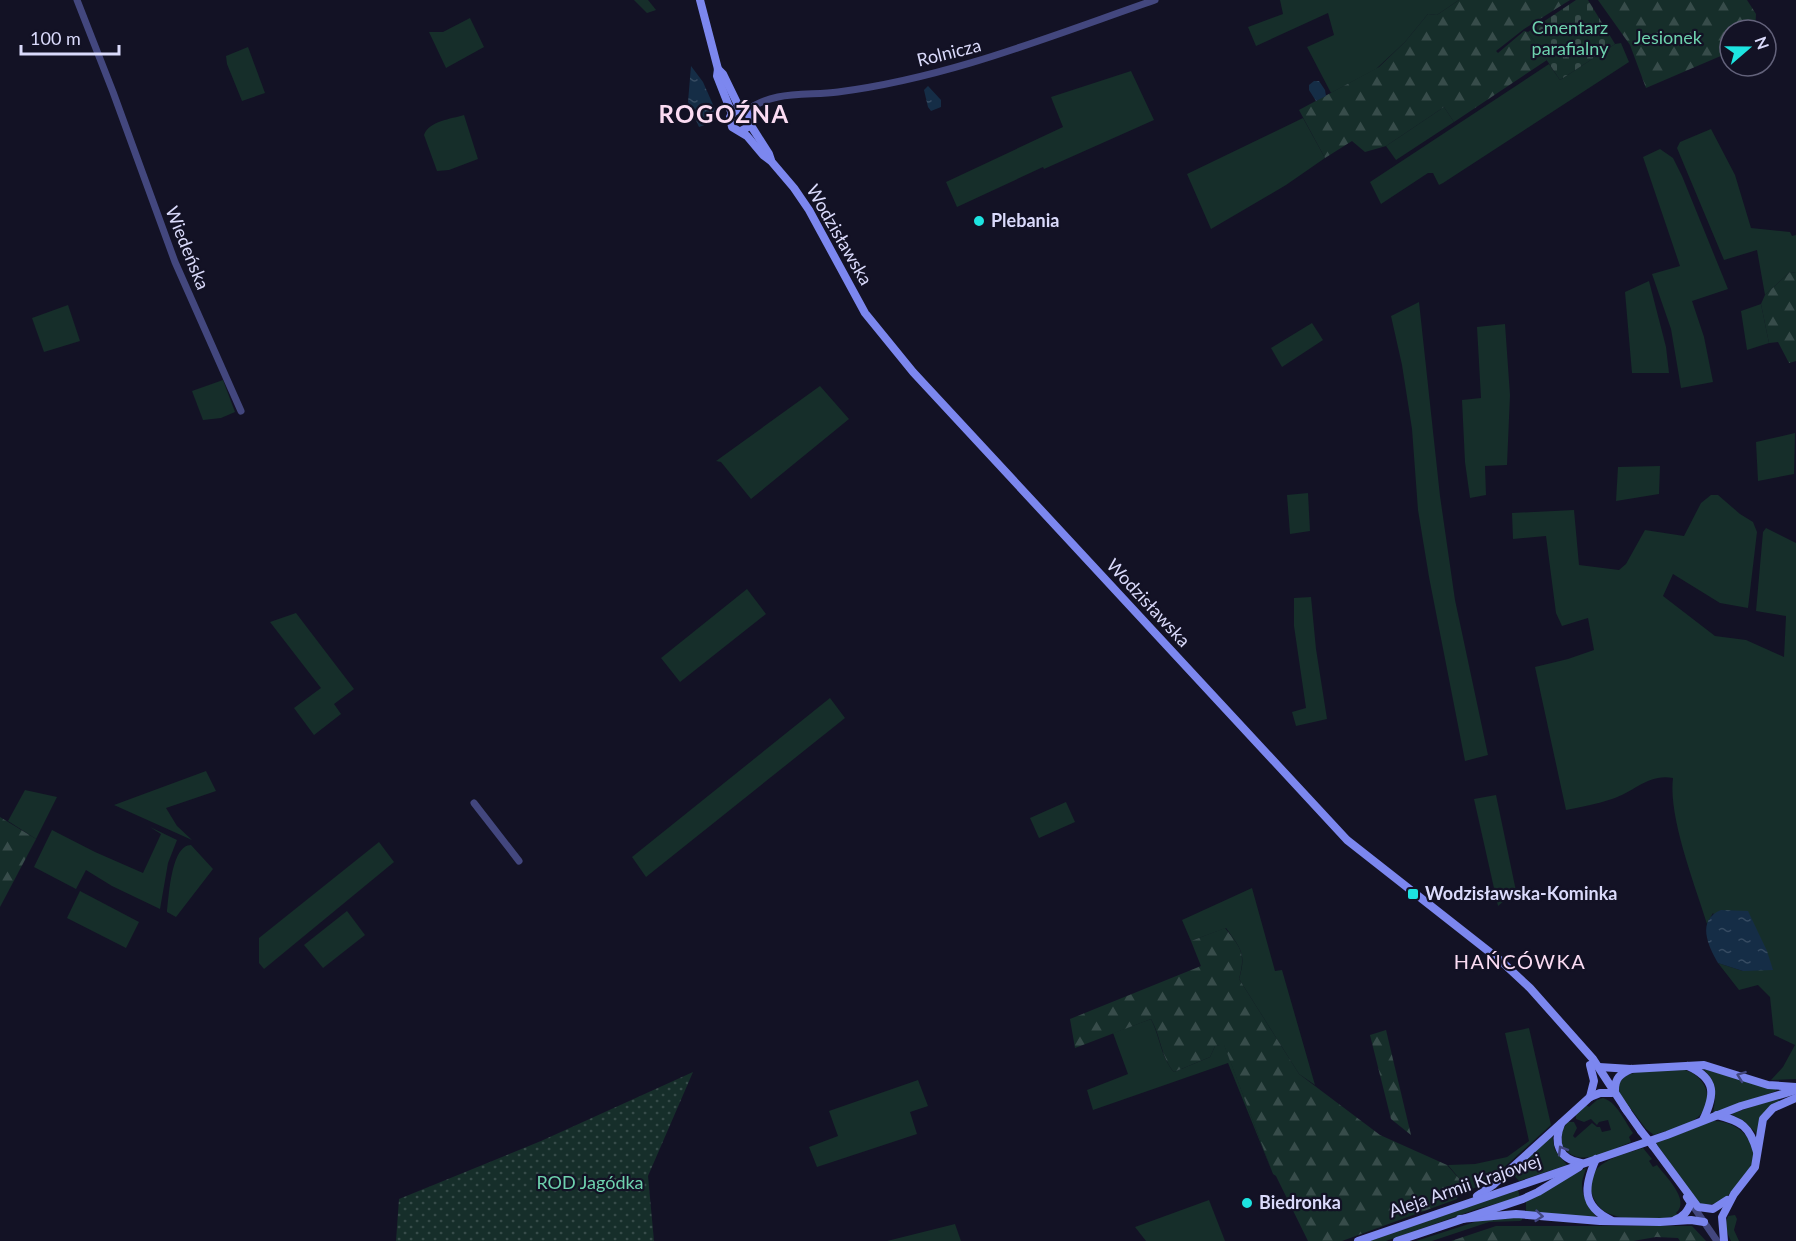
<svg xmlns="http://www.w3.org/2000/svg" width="1796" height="1241" font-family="Lato,sans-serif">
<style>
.grass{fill:#162e2a}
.forest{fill:url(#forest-firs)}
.cemetery{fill:url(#cemetery-stones)}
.garden{fill:url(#garden-dots)}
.water{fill:url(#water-ripples)}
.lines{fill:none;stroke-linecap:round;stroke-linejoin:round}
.tertiary{stroke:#43477e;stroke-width:7}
.secondary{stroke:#7c87ef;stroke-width:8}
.secondary-bridge{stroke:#7c87ef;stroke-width:8}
.oneway{stroke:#424780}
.poi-dot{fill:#1de4e1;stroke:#131225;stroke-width:2}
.labels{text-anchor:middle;stroke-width:4.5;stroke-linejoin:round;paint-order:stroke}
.park-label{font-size:18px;fill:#6ed2ae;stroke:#131225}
.street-label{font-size:18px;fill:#dadafb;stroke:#131225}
.poi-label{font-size:18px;font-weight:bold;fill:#dadafb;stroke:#131225;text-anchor:start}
.neighbourhood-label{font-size:20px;letter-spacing:1.5px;fill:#fbdcf3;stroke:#131225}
.district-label{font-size:24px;font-weight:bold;letter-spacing:1.5px;fill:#fbdcf3;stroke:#131225}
</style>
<defs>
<pattern id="forest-firs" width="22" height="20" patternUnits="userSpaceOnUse" patternTransform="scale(1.5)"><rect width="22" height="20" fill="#162e2a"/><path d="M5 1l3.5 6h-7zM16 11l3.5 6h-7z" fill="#374c4a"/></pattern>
<pattern id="cemetery-stones" width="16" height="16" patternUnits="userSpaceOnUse" patternTransform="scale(1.5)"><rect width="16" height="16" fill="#162e2a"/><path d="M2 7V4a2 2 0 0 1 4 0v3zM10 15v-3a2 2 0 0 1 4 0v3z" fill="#374c4a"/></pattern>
<pattern id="garden-dots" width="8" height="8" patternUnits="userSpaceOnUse" patternTransform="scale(1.5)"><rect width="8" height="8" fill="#162e2a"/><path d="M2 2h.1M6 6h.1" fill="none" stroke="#374c4a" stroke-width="1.8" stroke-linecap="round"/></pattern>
<pattern id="water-ripples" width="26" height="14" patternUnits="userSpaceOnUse" patternTransform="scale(1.5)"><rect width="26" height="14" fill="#152d46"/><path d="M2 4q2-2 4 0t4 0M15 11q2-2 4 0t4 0" fill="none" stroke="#364b62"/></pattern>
</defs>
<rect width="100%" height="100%" fill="#131225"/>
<g class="grass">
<polygon points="1280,0 1459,0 1437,15 1428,14 1405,42 1376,69 1331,93 1307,47 1334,35 1328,13 1256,46 1248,27 1283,14"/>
<polygon points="470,18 484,47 446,68 429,32 443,32"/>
<polygon points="1621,43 1629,62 1443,183 1439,185 1433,173 1428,173 1381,204 1370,182 1549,64 1560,80 1615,44"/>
<polygon points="248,47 265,93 242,101 227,64 226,56"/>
<polygon points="1131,71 1154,120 1044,169 1043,167 957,207 946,182 1063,127 1051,97"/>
<polygon points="1444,107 1454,122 1396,160 1386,146"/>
<path d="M464,115L478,159L449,170L437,171L424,135C429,121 451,119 464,115Z"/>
<polygon points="1303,118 1325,158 1286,185 1211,229 1187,174"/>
<polygon points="1711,129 1735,175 1751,228 1790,232 1792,236 1796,235 1796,273 1790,272 1765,295 1757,250 1724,260 1677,148 1680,142"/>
<polygon points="1660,149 1673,158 1682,176 1728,289 1692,301 1704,337 1713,382 1681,388 1671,329 1652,274 1680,266 1643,157"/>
<polygon points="1649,281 1666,347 1669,373 1632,373 1625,292"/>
<polygon points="1419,302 1440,496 1455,600 1488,755 1465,761 1429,577 1418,510 1412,429 1402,365 1391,316"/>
<polygon points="1761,304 1769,343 1747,350 1741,311"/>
<polygon points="68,305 80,341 44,352 32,318"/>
<polygon points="1312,323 1323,340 1282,367 1271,348"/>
<polygon points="1505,324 1510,395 1507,465 1485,466 1486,495 1470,498 1465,462 1462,400 1481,398 1477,327"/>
<polygon points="223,380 235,412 221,418 203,420 192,391"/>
<polygon points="820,386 849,419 751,499 721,462 716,461"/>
<polygon points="1795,433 1794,474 1758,481 1756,442"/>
<polygon points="1660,466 1659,494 1616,501 1618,467"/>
<polygon points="1308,493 1310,531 1290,534 1287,495"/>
<path d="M1711,495H1718L1740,514L1753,522L1757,532L1748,608L1720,603L1673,574L1663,596L1715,636L1746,640L1784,657L1786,616L1756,611L1763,532L1766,528L1796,543V1079L1771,1080L1783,1067L1795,1045L1774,1035L1770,997L1758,985L1739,990L1718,963L1743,971L1713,913L1707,924C1695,885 1668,817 1673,778C1649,773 1634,792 1612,799C1597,804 1581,807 1566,810L1535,667L1568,659L1594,650L1588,618L1562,626L1556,613L1546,536L1513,539L1512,513L1574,510L1579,565L1619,570L1626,564L1645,530L1684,536L1701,503Z"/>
<polygon points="747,589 766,614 680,682 661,658"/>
<polygon points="1311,597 1316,649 1327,719 1296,726 1292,712 1306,708 1294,626 1294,598"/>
<polygon points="296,613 354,689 334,704 341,714 314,735 294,708 321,688 270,622"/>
<polygon points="830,698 845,718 646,877 632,857"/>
<polygon points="206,771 216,791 166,808 177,826 192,840 114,805"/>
<polygon points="25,790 57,797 36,839 8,821"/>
<polygon points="1496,795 1516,891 1498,906 1474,799"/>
<polygon points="1066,802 1075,822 1039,838 1030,818"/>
<polygon points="150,827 177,840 168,863 160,909 112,886 86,870 76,889 34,867 52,830 95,852 143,873 161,834"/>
<polygon points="379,842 394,862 264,969 259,963 259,938"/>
<path d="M191,845L213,869L176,917L167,912C169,897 171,845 191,845Z"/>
<path d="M1252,888L1275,971L1282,970L1315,1085L1299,1074L1239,979C1247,953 1240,948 1226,928L1191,941L1182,920Z"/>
<polygon points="80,891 139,922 126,948 67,918"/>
<polygon points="347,911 365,935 323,968 304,945"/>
<path d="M1151,1019C1160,1037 1161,1057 1174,1072L1210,1057L1215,1046L1224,1044L1273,1174L1228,1063L1093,1110L1087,1090L1128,1074L1113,1033Z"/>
<polygon points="1529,1028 1551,1125 1488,1182 1459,1195 1463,1183 1448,1165 1475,1164 1507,1157 1529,1141 1505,1033"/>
<path d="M1703,1069L1776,1088V1091L1713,1113C1716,1096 1718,1082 1703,1069Z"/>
<path d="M1685,1070C1708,1076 1717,1106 1694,1120C1683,1127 1667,1130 1654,1135L1646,1129L1621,1096C1605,1065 1668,1071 1685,1070Z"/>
<polygon points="918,1080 928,1106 910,1112 917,1134 817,1167 809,1147 838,1136 829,1111"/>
<path d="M1603,1098C1617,1102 1625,1122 1633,1133L1629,1137L1631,1142C1610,1150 1577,1171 1562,1145V1130L1568,1122H1574L1577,1128L1573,1136L1575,1138L1592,1123L1597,1127H1600L1602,1132L1611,1130L1608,1120L1599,1122L1597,1125L1591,1119L1584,1122L1576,1119V1114L1586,1105L1589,1107L1597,1100Z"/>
<polygon points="1778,1098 1780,1102 1757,1134 1744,1121 1731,1114"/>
<path d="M1713,1121C1737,1120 1761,1142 1751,1167C1746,1180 1730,1192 1721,1203L1703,1205L1698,1202L1656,1143Z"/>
<polygon points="1552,1135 1555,1150 1567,1165 1519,1181 1511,1172"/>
<path d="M1643,1148L1652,1159L1649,1161L1653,1167L1657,1165C1665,1176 1691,1200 1676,1213L1679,1216C1657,1219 1630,1222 1610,1214C1601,1211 1595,1203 1592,1194C1583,1162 1622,1155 1643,1148Z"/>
<path d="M1586,1168C1585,1172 1583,1177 1582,1182C1581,1197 1589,1207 1597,1218L1526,1213V1200Z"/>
<polygon points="1518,1190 1520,1197 1477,1209 1386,1241 1369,1241"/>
<polygon points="1209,1200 1225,1241 1146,1241 1135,1227"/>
<path d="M1735,1215L1737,1219L1734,1230L1739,1241H1731C1727,1233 1724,1225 1728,1216Z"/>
<polygon points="1522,1216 1522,1220 1520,1221 1489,1222 1432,1241 1416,1241 1484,1219"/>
<polygon points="955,1224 961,1241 887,1241"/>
</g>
<g class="forest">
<polygon points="634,0 648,0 656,10 647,13"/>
<polygon points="1459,0 1570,0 1524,29 1496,51 1498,53 1524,31 1528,32 1547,60 1454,122 1444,107 1386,146 1365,152 1352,141 1325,158 1299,110 1379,67 1405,42 1428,14 1437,15"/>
<polygon points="1598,0 1747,0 1756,14 1755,30 1730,30 1730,52 1646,88 1630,45"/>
<polygon points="1790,272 1796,273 1796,361 1789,363 1778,342 1769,343 1761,304 1765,295"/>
<polygon points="0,817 36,839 0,907"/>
<path d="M1225,928C1241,948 1246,953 1239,979L1299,1074L1380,1135L1447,1165L1463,1183L1457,1199L1342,1241H1308L1276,1176L1273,1174L1224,1045L1215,1046L1210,1057L1174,1072C1161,1057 1161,1037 1151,1019L1075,1048L1070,1019L1201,966L1191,941Z"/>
<polygon points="1386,1030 1411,1135 1391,1119 1370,1035"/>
<polygon points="1496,1226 1692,1226 1706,1241 1680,1241 1678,1238 1656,1237 1633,1241 1451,1241"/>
</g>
<polygon class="cemetery" points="1576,0 1588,0 1615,44 1560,80 1528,32"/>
<polygon class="garden" points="693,1072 648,1176 654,1241 396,1241 399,1199 541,1141"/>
<g class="water">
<polygon points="691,66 703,82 718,116 710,123 699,127 688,102"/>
<polygon points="1314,81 1319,81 1325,90 1326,96 1316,101 1309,90 1309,85"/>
<polygon points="928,86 941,100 941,107 931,111 928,107 924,90"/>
<path d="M1721,910L1748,911L1767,951L1773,970L1743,971L1718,963C1708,946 1696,920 1721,910Z"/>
</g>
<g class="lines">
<g class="tertiary">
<polyline points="77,0 113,92 175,262 241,411"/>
<path d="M746,111C773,90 807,96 838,92C948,78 1051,36 1155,0"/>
<polyline points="474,803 519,861"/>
<polyline points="1691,1203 1717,1241"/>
</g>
<g class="secondary">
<polyline points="700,0 718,69 717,76 732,114"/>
<polyline points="718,69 723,74 740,109"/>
<polyline points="750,124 769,154 771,160"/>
<path d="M741,131L748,127L751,119L746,111C739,108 734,110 730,117L732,127L747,136L763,155L771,161L794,188L809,210L865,313L913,372L1347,840L1501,961L1530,988L1593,1059L1627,1111"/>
<polyline points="1590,1065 1594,1081 1590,1097"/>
<path d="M1688,1066C1717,1079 1715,1095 1703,1120"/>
<polyline points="1599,1067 1631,1069 1704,1065 1768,1085 1796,1087"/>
<path d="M1615,1090C1615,1078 1620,1074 1631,1069"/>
<polyline points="1624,1107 1641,1131"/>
<path d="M1717,1115C1741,1121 1750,1126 1757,1152"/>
<path d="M1561,1124C1553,1143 1559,1159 1581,1163"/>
<polyline points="1653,1146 1698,1207 1713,1209 1727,1200"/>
<path d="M1596,1159C1584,1186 1581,1206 1611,1220"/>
<polyline points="1477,1196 1493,1185 1590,1097 1600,1093 1612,1093"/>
<polyline points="1460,1219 1516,1214 1600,1221 1660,1222 1691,1220 1704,1222"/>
<path d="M1675,1220C1684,1216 1687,1212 1691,1203L1687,1197"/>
<polyline points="1358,1241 1667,1135 1741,1106 1796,1090"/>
<polyline points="1397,1241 1523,1199 1538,1192 1579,1167"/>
<polyline points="1724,1241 1722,1217 1734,1194 1755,1167 1763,1119 1773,1108 1796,1098"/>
</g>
<polyline class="secondary-bridge" points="1641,1131 1653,1146"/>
</g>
<defs><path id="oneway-chevron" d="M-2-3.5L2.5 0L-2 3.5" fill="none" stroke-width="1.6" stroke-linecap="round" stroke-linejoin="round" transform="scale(1.5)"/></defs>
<g class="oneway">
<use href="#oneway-chevron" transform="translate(1741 1076) rotate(-160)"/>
<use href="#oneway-chevron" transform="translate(1562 1150) rotate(-121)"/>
<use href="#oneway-chevron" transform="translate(1539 1216) rotate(5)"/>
</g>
<g class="poi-dot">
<circle cx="979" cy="221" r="6"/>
<rect x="1407" y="888" width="12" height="12" rx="3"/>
<circle cx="1247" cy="1203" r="6"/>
</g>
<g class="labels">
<g class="park-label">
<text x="1570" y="34">Cmentarz<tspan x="1570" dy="21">parafialny</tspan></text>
<text x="1668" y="44">Jesionek</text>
<text x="590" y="1189">ROD Jagódka</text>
</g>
<g class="street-label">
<text transform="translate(949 53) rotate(-14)" y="6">Rolnicza</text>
<text transform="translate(839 235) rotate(60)" y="6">Wodzisławska</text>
<text transform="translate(187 248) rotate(68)" y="6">Wiedeńska</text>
<text transform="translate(1148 603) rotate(47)" y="6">Wodzisławska</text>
<text transform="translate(1465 1186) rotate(-19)" y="6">Aleja Armii Krajowej</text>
</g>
<g class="poi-label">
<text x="991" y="227">Plebania</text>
<text x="1425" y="900">Wodzisławska-Kominka</text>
<text x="1259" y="1209">Biedronka</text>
</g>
<g class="neighbourhood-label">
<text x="1520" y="969">HAŃCÓWKA</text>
</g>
<g class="district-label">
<text x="724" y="123">ROGOŹNA</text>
</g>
</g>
<g transform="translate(1748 48) rotate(70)"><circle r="28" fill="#131225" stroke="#63627b" stroke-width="1.5"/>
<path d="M0-4.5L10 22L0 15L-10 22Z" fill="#1de4e1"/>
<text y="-9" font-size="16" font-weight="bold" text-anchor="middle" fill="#dadafb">N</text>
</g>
<path d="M21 45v9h98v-9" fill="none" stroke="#dadafb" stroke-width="3"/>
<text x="30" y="45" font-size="18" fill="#dadafb" stroke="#131225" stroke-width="4.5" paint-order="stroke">100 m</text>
</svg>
